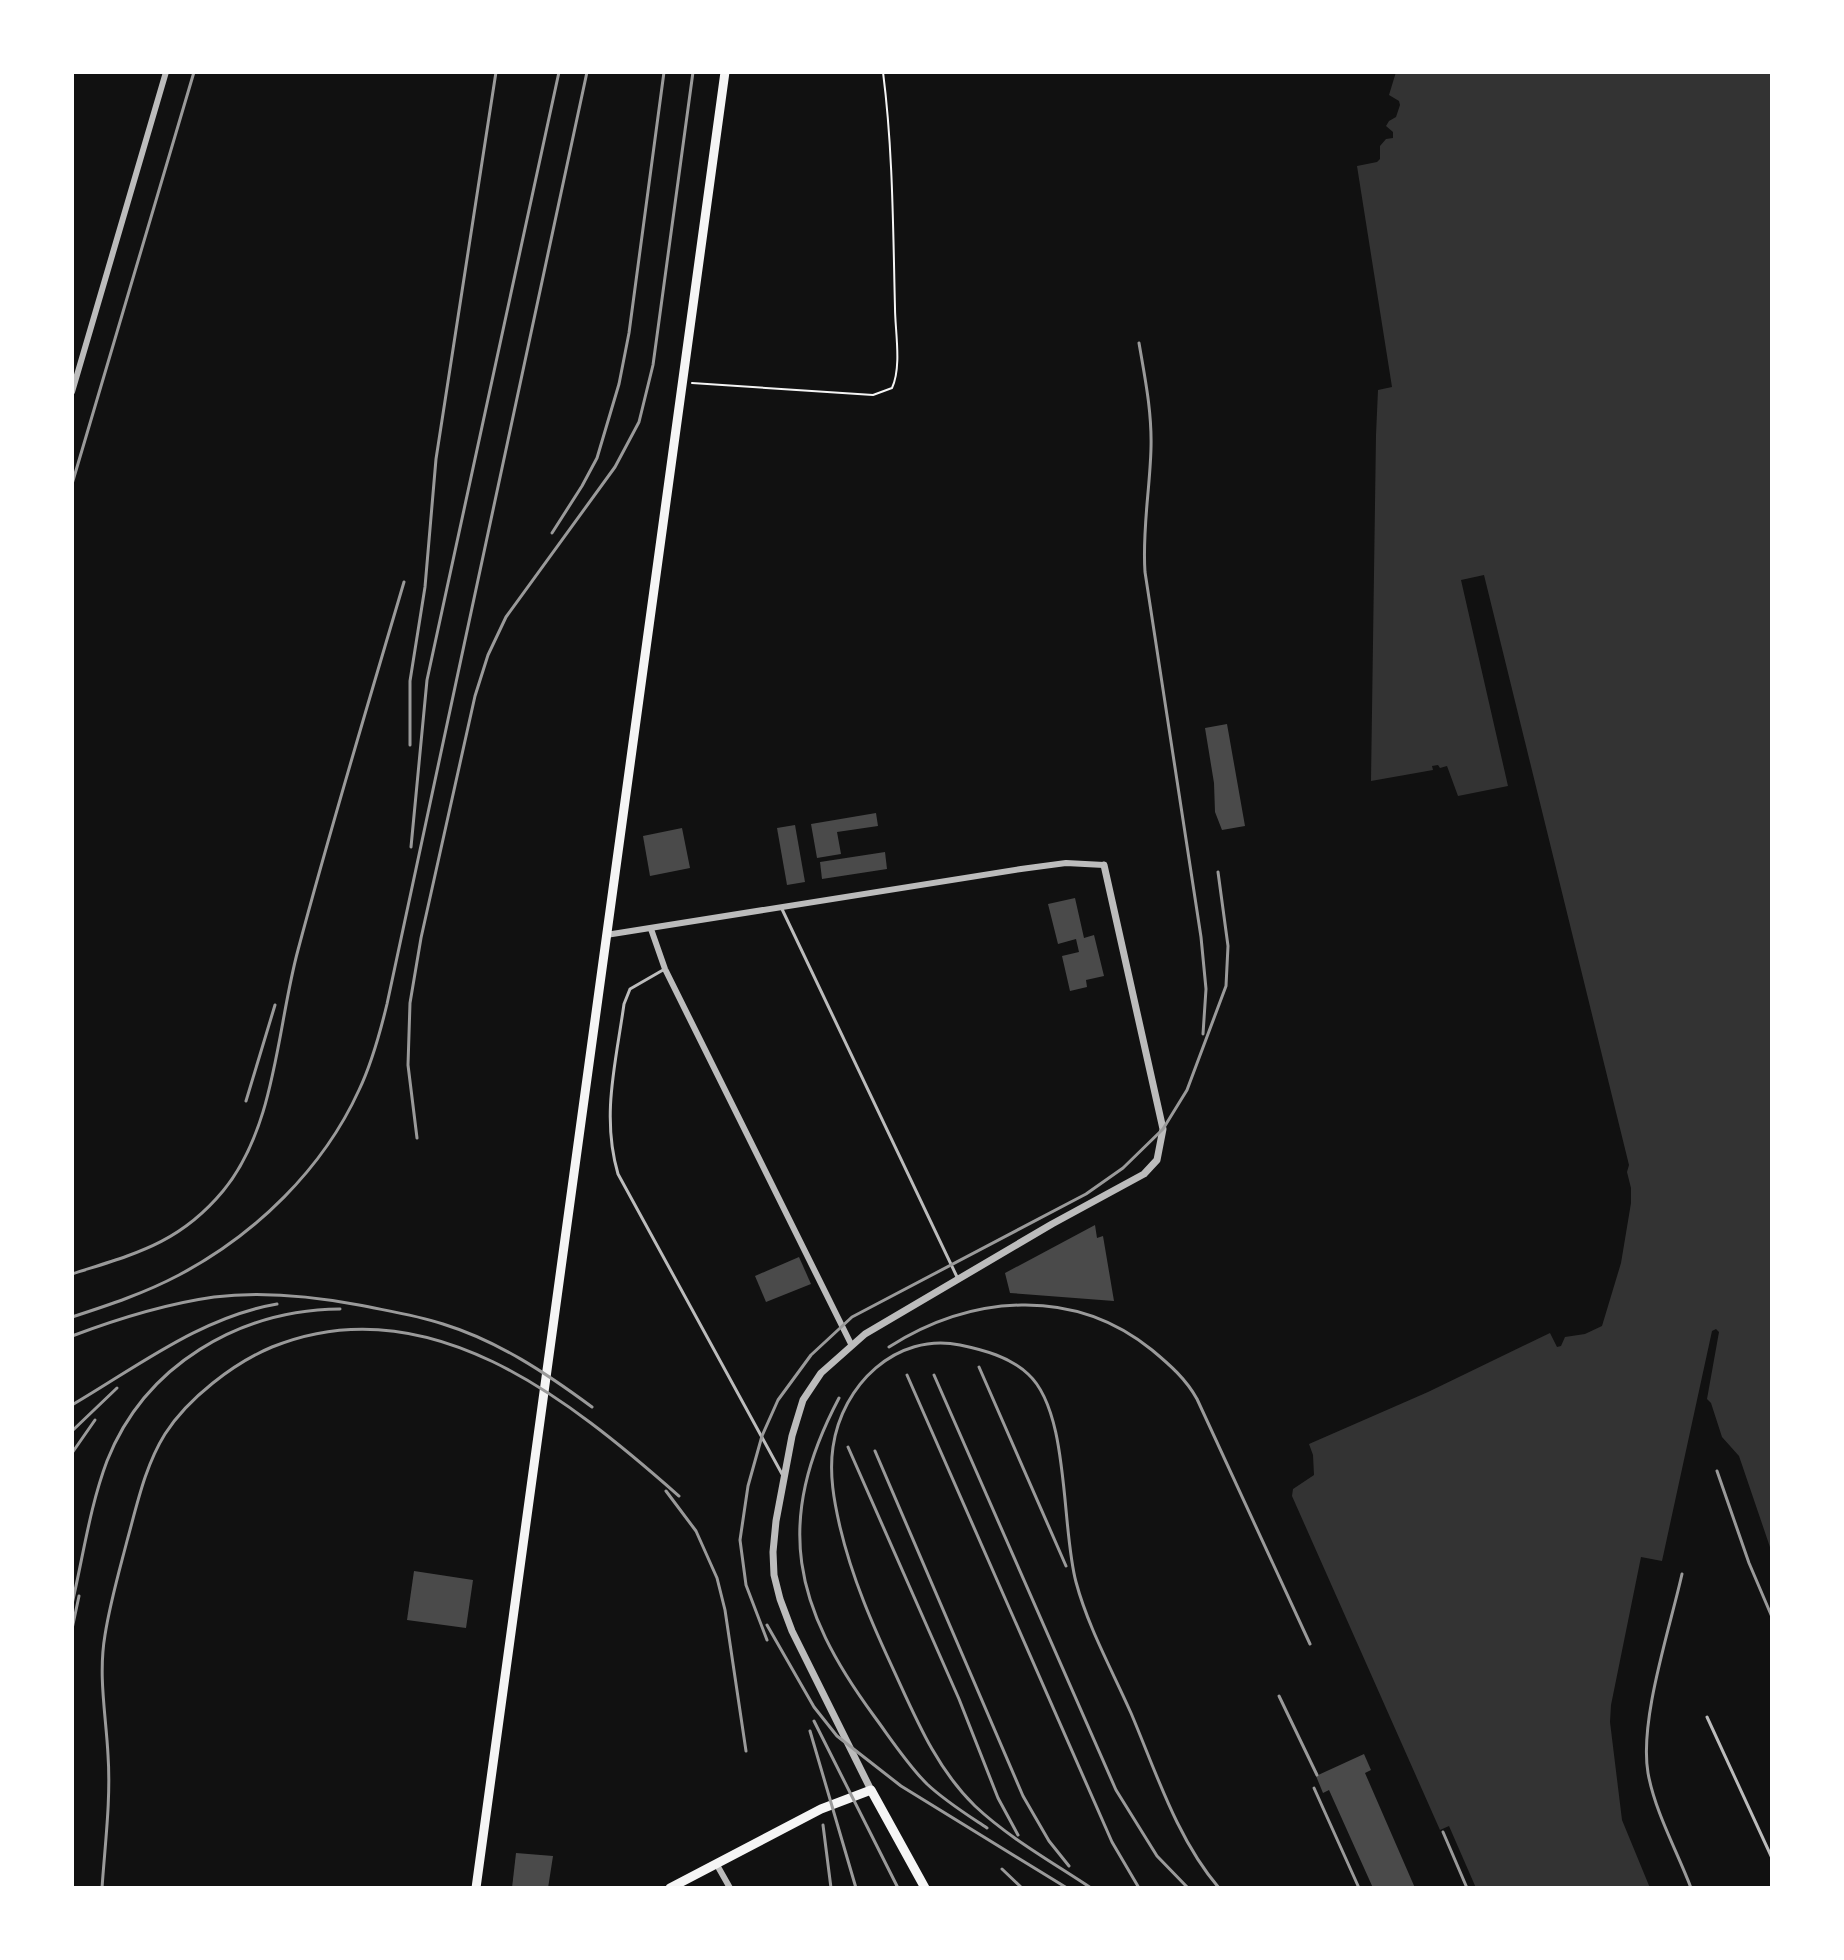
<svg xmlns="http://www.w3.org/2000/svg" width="1844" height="1960" font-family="'PT Sans Narrow',sans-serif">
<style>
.water{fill:#333}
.building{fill:#4a4a4a}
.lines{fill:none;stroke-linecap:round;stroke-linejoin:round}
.path{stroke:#f5f5f5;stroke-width:2}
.service{stroke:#bcbcbc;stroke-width:3}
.minor{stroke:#bcbcbc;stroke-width:6}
.tertiary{stroke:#bcbcbc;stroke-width:7}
.primary{stroke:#f5f5f5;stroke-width:9}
.trunk{stroke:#f5f5f5;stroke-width:9}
.rail{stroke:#9a9a9a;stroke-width:3}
</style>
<rect width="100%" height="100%" fill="#111"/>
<polygon class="water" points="1396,72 1772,72 1772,1553 1739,1456 1722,1437 1711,1403 1707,1399 1719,1332 1716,1329 1712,1331 1662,1561 1641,1557 1611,1705 1610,1722 1622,1820 1650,1888 1476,1888 1449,1826 1440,1830 1292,1496 1293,1489 1314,1475 1313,1455 1309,1444 1428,1392 1550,1333 1557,1347 1561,1346 1565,1337 1585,1334 1602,1326 1621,1263 1631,1203 1631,1188 1627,1172 1629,1165 1484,575 1461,580 1508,786 1458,796 1447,766 1440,768 1438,765 1432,766 1433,770 1371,781 1376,435 1378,390 1392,387 1357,166 1377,162 1380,159 1380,146 1386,139 1393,138 1393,132 1386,126 1389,121 1396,117 1400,105 1399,101 1389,95"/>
<g class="building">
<polygon points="1227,724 1245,826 1222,830 1215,812 1214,783 1205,728"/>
<polygon points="876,813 878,826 837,832 841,854 817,858 811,824"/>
<polygon points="795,825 805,882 787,885 777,828"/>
<polygon points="682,828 690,868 650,876 643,836"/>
<polygon points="885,852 887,869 822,879 820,862"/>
<polygon points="1075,898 1084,938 1094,935 1104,976 1086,980 1087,987 1070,991 1062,956 1079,952 1076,939 1058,944 1048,904"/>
<polygon points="1095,1225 1097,1238 1103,1236 1114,1301 1010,1293 1005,1273"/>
<polygon points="799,1257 811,1284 766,1302 755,1276"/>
<polygon points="414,1571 473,1580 466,1628 407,1620"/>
<polygon points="1364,1754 1371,1770 1365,1773 1415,1888 1373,1888 1329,1790 1323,1793 1316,1776"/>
<polygon points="516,1853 553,1856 548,1888 512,1888"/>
</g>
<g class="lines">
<path class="path" d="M692,383L873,395L892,388C902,366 895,331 895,308C893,229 893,150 883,72"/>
<g class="service">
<polyline points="781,907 958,1279"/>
<path d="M663,970L630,989L624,1004C616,1062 601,1116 618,1174L782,1474"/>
<polyline points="1707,1717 1772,1858"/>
</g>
<g class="minor">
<polyline points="72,392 166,72"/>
<polyline points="651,929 665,969 851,1344"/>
<polyline points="606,935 1021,869 1066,863 1104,865"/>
<polyline points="717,1865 730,1888"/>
</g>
<polyline class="tertiary" points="871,1790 792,1631 780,1599 774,1575 773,1552 776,1521 792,1436 803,1400 821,1373 865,1334 1052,1224 1144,1174 1157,1160 1163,1129 1104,865"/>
<polyline class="primary" points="670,1888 821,1809 871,1790 925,1888"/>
<polyline class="trunk" points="476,1888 725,72"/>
<g class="rail">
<path d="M1139,343C1145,378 1152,412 1151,448C1150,489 1142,530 1145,572L1201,937L1206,989L1203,1034"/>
<polyline points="72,484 194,72"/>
<polyline points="552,533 582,486 597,458 619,384 629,333 664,72"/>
<polyline points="410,745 410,681 425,587 436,459 496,72"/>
<polyline points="411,847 427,680 559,72"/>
<polyline points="246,1101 275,1005"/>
<polyline points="417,1138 408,1065 410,1003 421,938 475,696 488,655 506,617 615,467 639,422 653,365 693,72"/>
<path d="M72,1274C134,1254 179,1244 223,1191C276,1127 277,1027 298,950C331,826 368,704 404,582"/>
<path d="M72,1317C109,1305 145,1293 179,1275C255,1235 323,1169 359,1090C372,1063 380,1033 387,1004L587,72"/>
<path d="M72,1336C117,1319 165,1304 214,1297C263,1291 311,1296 359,1305C388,1311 416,1315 443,1324C498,1341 546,1373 592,1407"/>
<path d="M889,1347C971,1295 1073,1286 1152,1350C1170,1365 1186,1379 1197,1399L1310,1644"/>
<polyline points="979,1367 1066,1566"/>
<polyline points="907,1375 1112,1842 1139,1888"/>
<polyline points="934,1375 1116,1790 1157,1856 1188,1888"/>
<path d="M839,1398C773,1523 794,1607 874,1716C891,1739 907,1764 927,1784C945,1801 966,1814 987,1828"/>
<path d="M72,1405C137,1367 201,1317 277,1304"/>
<polyline points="72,1431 117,1388"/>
<polyline points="848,1447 959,1699 998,1798 1018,1835"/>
<polyline points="875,1451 1023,1796 1049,1841 1069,1866"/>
<polyline points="72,1453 95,1420"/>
<polyline points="1717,1471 1749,1563 1772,1617"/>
<polyline points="666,1491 696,1531 717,1578 725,1610 746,1751"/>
<path d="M1682,1574C1670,1628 1639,1720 1648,1773C1655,1812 1677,1851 1691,1888"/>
<path d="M72,1604C83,1557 90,1506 107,1461C145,1365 239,1310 340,1309"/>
<polyline points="767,1625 814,1707 837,1736 901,1786 1067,1888"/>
<polyline points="72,1629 79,1596"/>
<polyline points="767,1640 746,1585 740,1540 748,1486 762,1436 778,1400 811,1355 852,1317 1086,1194 1123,1168 1163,1129 1187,1090 1226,986 1228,946 1218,872"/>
<polyline points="1279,1696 1317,1775"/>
<polyline points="814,1721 898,1888"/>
<polyline points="810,1731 856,1888"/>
<polyline points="1314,1788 1359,1888"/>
<polyline points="823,1825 831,1888"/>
<polyline points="1443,1832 1467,1888"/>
<polyline points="1002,1869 1022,1888"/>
<path d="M102,1888C105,1844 111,1799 108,1755C106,1715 98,1676 105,1635C110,1603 119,1572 127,1541C137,1505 145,1466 165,1434C188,1398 234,1363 272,1347C427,1284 569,1399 679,1496"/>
<path d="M1091,1888C1052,1862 1009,1838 975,1806C937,1769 917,1721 895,1673C873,1626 852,1578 840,1527C834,1501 829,1474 833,1447C842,1385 896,1332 960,1345C984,1350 1010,1357 1028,1374C1070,1412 1061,1527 1076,1582C1088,1627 1112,1670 1131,1713C1156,1772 1177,1839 1219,1888"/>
</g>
</g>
<rect width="1844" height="1960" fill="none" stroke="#ffffff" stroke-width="148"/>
</svg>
